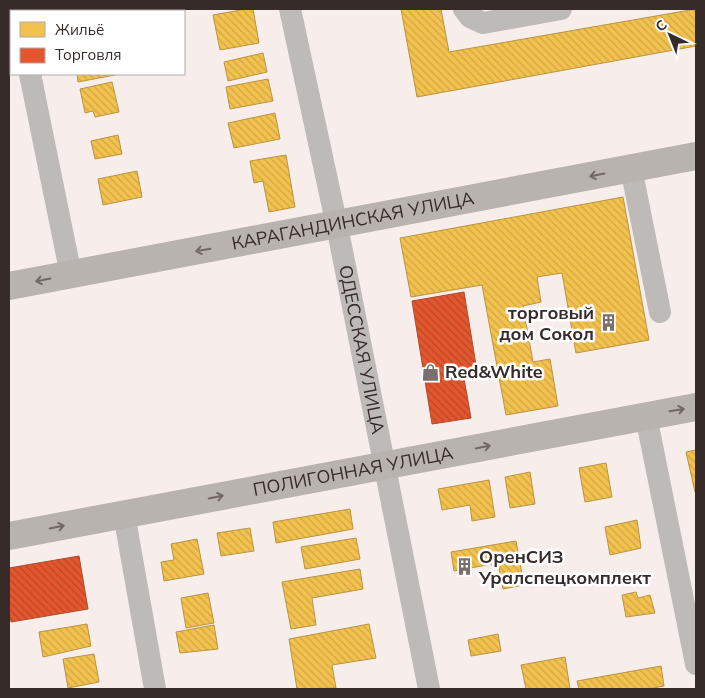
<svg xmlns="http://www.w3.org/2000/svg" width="705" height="698" font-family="Mulish,sans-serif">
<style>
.homes{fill:url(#homes-back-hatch);stroke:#ba9443}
.shops{fill:url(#shops-back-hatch);stroke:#b04a2c}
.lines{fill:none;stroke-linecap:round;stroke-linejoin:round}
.minor{stroke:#bebab8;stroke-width:22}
.major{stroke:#b9b3b0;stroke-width:28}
.oneway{stroke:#716866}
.labels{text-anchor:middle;stroke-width:5;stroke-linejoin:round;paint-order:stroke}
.street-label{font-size:18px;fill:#362b29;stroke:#fff}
.poi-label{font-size:18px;font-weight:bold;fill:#362b29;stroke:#fff;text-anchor:start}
</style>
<defs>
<pattern id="homes-back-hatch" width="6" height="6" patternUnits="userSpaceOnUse" patternTransform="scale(1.25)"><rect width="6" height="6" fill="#f2c14e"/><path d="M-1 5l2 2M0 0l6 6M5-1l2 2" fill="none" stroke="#d0a644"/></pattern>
<pattern id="shops-back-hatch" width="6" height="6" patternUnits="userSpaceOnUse" patternTransform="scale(1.25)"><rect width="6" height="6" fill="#e4572e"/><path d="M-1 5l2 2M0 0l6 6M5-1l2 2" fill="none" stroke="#ba4827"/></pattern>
</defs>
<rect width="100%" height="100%" fill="#f7eeeb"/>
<g class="homes">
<polygon points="246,9 253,9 259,43 220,50 213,15"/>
<polygon points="401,9 441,9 449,52 696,9 696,46 417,97"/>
<polygon points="263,53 267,72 228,81 224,62"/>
<polygon points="77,74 120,74 78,82"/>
<polygon points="268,79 273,101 230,109 226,87"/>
<polygon points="112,82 119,112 95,117 93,111 85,113 80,89"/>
<polygon points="275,113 280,139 234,148 228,123"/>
<polygon points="118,135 122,154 95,159 91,141"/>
<polygon points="286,155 295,207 269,212 263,181 254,183 250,161"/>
<polygon points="137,171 142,197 103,205 98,179"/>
<polygon points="623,197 649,340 576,353 562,273 537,277 541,302 523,306 533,362 550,359 558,406 506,415 482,285 411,297 400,238"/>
<polygon points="696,450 696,492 695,492 686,452"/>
<polygon points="606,463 612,497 585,502 579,468"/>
<polygon points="530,472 535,504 510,508 505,477"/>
<polygon points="489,480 495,517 472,521 470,505 442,510 438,489"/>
<polygon points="350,509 353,529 276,543 273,522"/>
<polygon points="637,520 641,548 610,555 605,527"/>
<polygon points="250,528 254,551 221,556 217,533"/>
<polygon points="356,538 360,559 305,569 301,547"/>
<polygon points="197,539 204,574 164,581 161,562 174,560 171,544"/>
<polygon points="516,541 524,585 503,589 498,563 454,571 451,552"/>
<polygon points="360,569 363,589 312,598 316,625 291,629 282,582"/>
<polygon points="636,592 638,598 650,595 655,613 626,617 622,595"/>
<polygon points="208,593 214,623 186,628 181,598"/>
<polygon points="87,624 91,646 43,657 39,632"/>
<polygon points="369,624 376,658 332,665 336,688 297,689 289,639"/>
<polygon points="214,625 218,649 180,653 176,632"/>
<polygon points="498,634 501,651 471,656 468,640"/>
<polygon points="94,654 99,682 68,688 63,659"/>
<polygon points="565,657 570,689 526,689 521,665"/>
<polygon points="661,666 664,686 648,689 579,689 577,681"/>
</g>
<g class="shops">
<polygon points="464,292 477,371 463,373 471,418 432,424 412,301"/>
<polygon points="79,556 88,609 11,622 9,609 9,568"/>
</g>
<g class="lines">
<g class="minor">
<polyline points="17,9 17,11"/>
<path id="s1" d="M290,9L337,226L429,689"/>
<polyline points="464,9 470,17 483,23 561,9"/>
<polyline points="30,74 71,275"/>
<polyline points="631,168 660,312"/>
<polyline points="646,416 696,664"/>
<polyline points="124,514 155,689"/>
</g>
<g class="major">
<path id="s2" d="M9,286L696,156"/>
<path id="s3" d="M9,536L696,407"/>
</g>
</g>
<defs><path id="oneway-shaft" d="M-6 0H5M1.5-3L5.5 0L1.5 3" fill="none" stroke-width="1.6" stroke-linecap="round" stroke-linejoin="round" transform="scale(1.25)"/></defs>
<g class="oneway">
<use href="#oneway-shaft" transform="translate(597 175) rotate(169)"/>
<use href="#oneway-shaft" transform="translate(203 250) rotate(170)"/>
<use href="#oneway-shaft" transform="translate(43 280) rotate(169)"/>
<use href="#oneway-shaft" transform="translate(677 410) rotate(-10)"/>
<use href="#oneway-shaft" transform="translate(483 447) rotate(-11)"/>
<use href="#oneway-shaft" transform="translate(216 497) rotate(-11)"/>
<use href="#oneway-shaft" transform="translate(57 527) rotate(-11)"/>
</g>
<defs>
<symbol id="building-bare" viewBox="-9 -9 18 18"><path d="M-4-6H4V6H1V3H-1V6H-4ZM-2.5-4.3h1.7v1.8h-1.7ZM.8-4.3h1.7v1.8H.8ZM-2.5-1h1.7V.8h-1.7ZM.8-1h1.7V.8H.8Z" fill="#7a6f6d" stroke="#fff" stroke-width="2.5" paint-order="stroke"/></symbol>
<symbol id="shop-bare" viewBox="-9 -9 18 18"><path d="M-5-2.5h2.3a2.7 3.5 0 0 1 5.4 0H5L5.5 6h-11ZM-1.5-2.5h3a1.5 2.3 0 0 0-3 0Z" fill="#7a6f6d" stroke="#fff" stroke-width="2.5" paint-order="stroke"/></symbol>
</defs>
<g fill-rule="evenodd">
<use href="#building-bare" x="596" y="310" width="25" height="25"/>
<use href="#shop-bare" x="418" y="360" width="25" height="25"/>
<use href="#building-bare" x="452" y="554" width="25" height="25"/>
</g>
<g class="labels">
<g class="street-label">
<text dy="6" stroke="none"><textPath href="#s2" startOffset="350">КАРАГАНДИНСКАЯ УЛИЦА</textPath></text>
<text dy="6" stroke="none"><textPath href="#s1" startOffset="348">ОДЕССКАЯ УЛИЦА</textPath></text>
<text dy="6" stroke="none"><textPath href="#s3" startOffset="350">ПОЛИГОННАЯ УЛИЦА</textPath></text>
</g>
<g class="poi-label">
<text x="594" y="319" text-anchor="end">торговый<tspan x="594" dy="21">дом Сокол</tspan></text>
<text x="445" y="378">Red&amp;White</text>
<text x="479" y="563">ОренСИЗ<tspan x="479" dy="21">Уралспецкомплект</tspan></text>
</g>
</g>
<rect width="705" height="698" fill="none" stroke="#362b29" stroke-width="20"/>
<rect x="10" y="10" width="175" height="65" fill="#ffffff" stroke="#afaaa9"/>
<rect x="20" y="22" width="25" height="15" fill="#f2c14e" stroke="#afaaa9"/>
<text x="55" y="35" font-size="15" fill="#362b29">Жильё</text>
<rect x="20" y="48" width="25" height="15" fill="#e4572e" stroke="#afaaa9"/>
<text x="55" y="60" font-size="15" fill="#362b29">Торговля</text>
<g transform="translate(670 35) rotate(317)" stroke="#ffffff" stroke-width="4" paint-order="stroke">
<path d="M0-4L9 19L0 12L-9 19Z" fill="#362b29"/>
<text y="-8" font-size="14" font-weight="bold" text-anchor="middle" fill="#362b29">С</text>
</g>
</svg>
